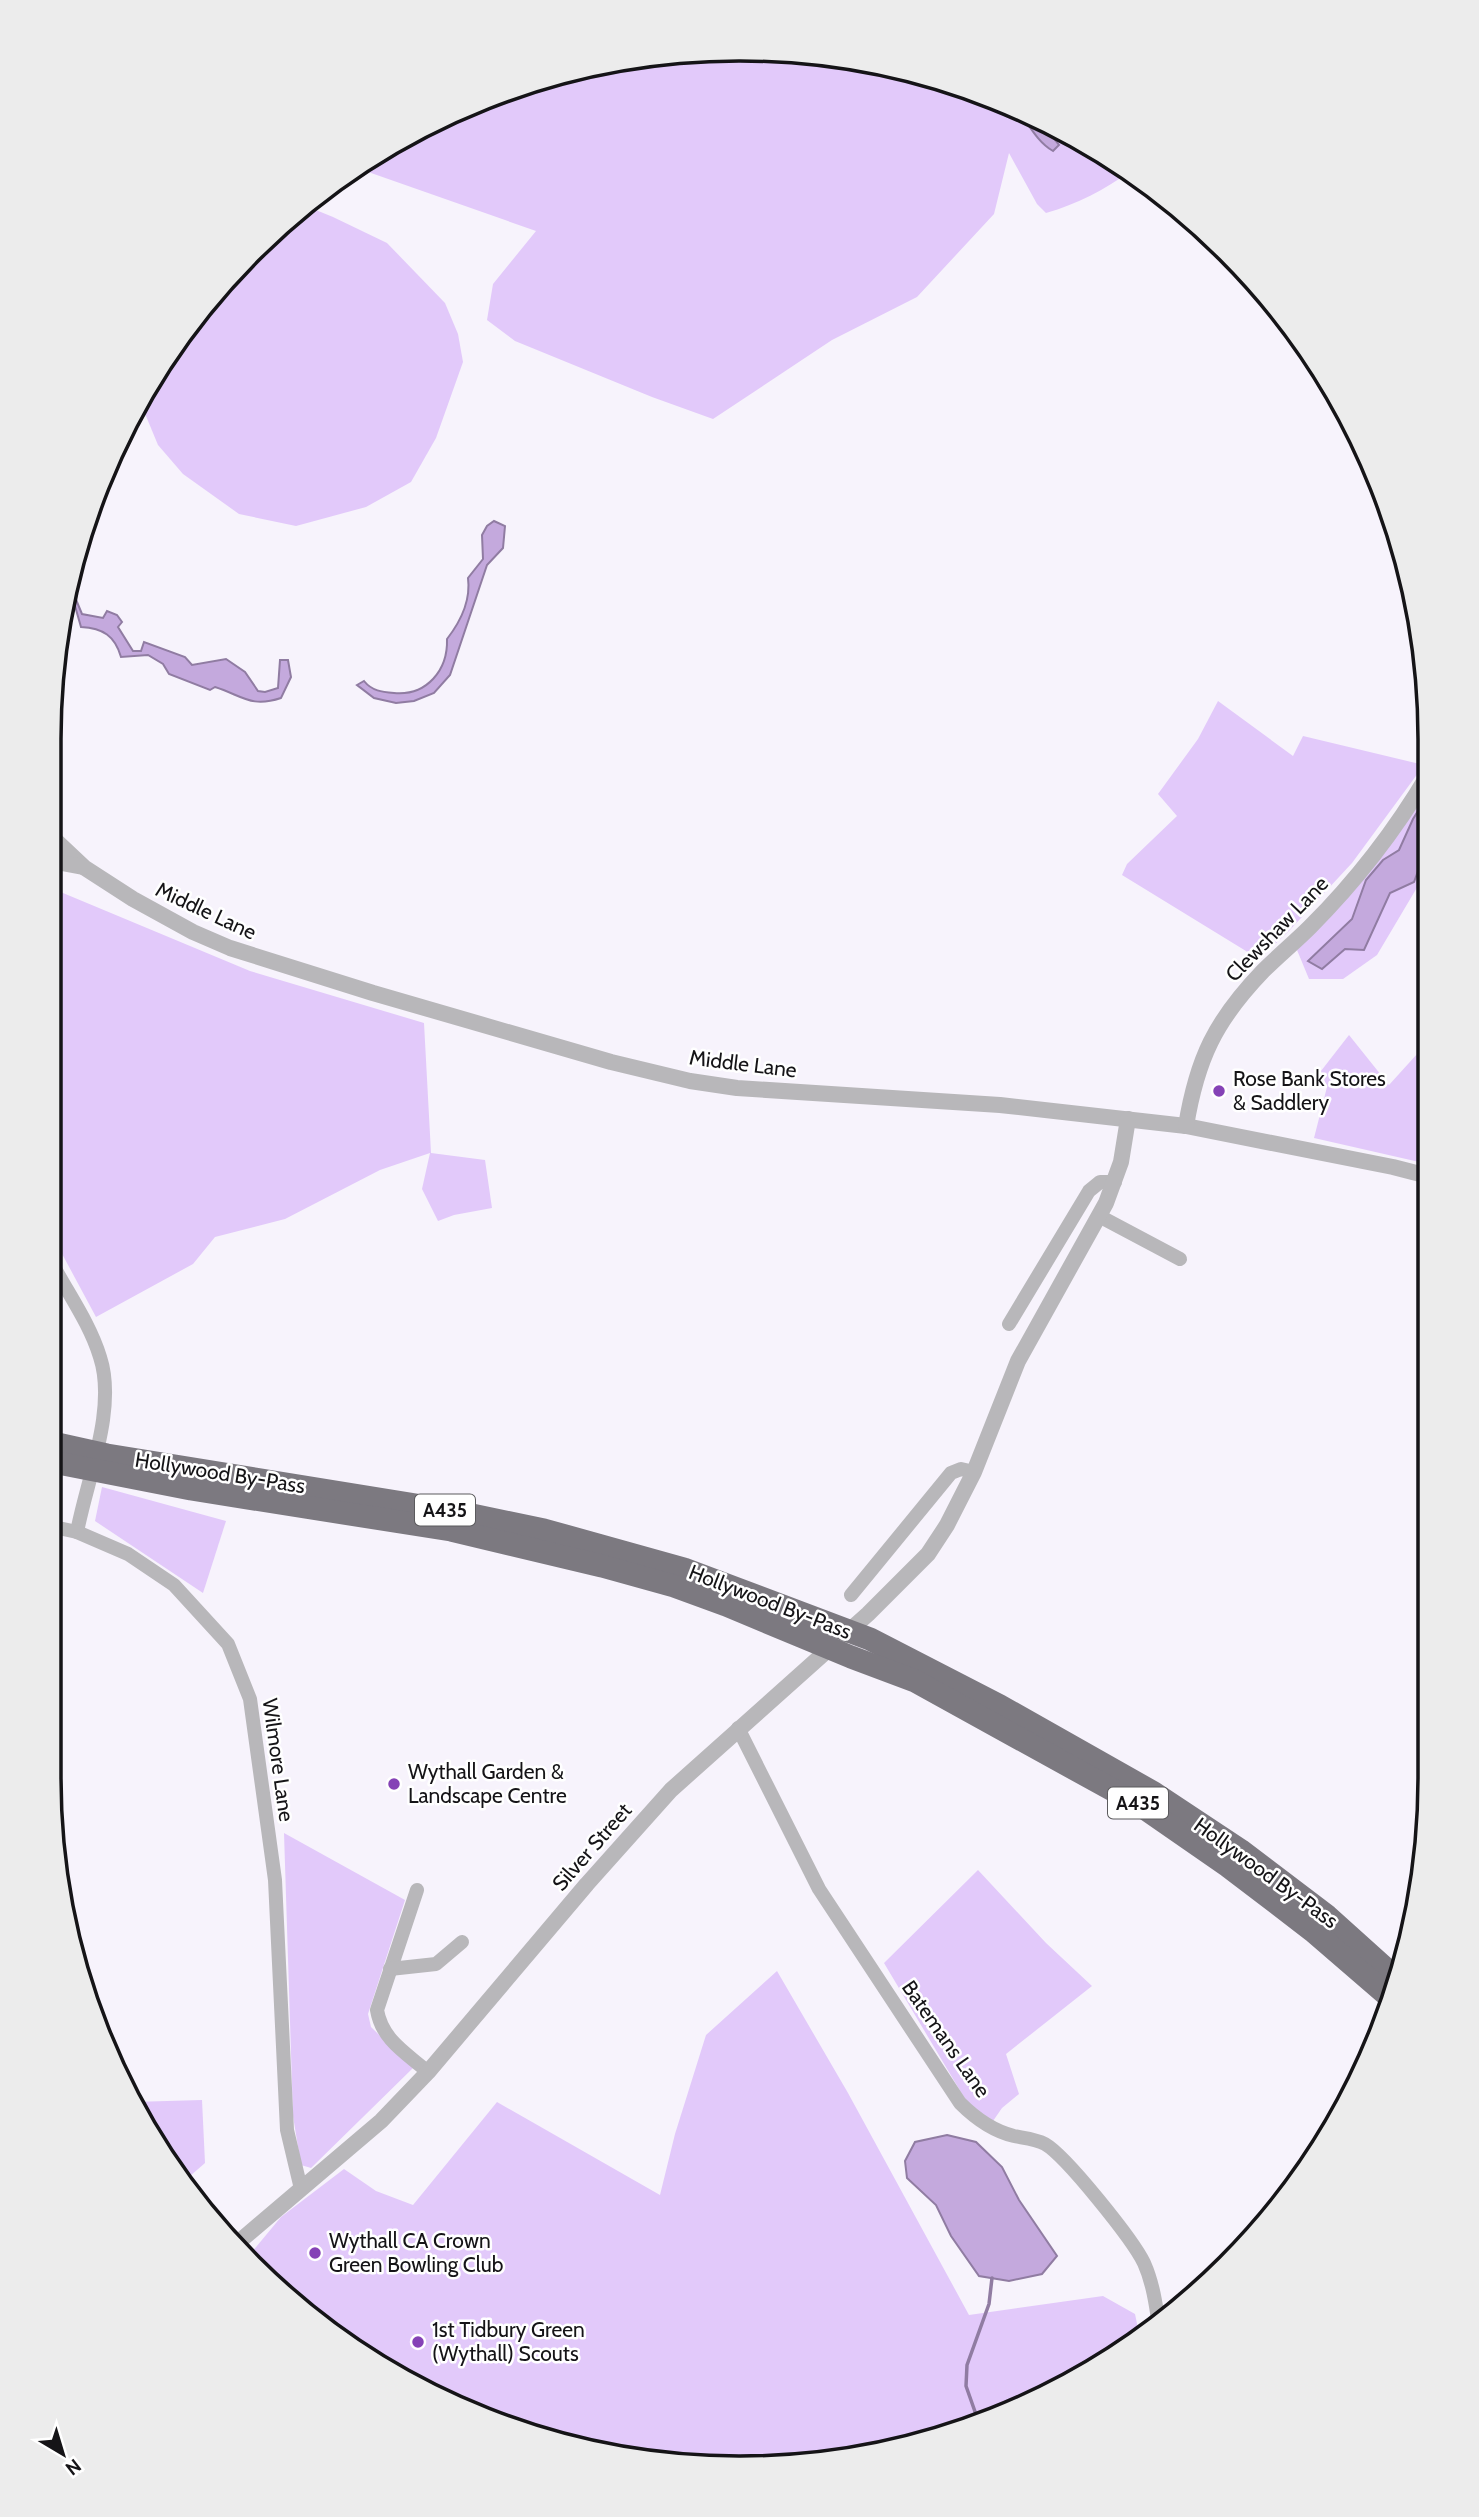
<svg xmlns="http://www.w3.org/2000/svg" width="1479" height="2517" font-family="Cabin,sans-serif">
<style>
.green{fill:#e2c9fa}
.water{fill:#c4a9dd;stroke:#907ca2;stroke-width:2}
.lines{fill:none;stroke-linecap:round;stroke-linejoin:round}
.stream{stroke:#907ca2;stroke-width:3.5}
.minor{stroke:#b8b7ba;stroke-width:14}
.tertiary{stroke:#b8b7ba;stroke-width:16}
.trunk{stroke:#7c7980;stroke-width:23}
.poi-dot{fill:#8542b6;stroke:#fff;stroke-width:2.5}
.labels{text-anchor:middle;stroke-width:5;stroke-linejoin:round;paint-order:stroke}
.shield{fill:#fff;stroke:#5b5a5d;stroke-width:2}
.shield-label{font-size:19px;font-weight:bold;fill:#151417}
.street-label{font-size:21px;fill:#151417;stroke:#fff}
.poi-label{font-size:21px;fill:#151417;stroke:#fff;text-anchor:start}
.rim{fill:none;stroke:#151417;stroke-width:3.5}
</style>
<rect width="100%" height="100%" fill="#f7f3fc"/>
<g class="green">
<path d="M739,49L874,62L971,92L979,105L981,95L1003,101L1123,165L1130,171C1105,190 1077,204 1046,213L1037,204L1009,153L994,214L917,297L832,340L713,419L652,397L515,341L487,320L493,284L536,231L354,167L475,102L604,62Z"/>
<polygon points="306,206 333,217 387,243 445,303 458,334 463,362 436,438 411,482 366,507 296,526 239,514 183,474 158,445 141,404 165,356 251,252"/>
<polygon points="1218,701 1293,756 1303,736 1424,765 1352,863 1288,932 1259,959 1122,875 1127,864 1177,816 1158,794 1198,739"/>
<polygon points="1428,789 1428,869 1377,955 1343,979 1309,979 1297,950 1376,861"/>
<polygon points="51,888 250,971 424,1023 431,1153 485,1160 492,1208 454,1215 438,1221 422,1189 430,1153 380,1170 285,1219 215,1237 193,1264 96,1317 53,1237"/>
<polygon points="1349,1035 1389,1085 1418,1053 1428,1061 1428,1164 1314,1138 1327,1087 1321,1071"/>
<polygon points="102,1487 226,1521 203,1593 95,1521"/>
<polygon points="284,1833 405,1900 368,2014 371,2027 413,2068 311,2168 301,2165 293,2116"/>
<polygon points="978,1870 1046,1943 1092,1986 1006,2054 1019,2094 1002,2108 993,2121 968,2104 884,1963"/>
<polygon points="777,1971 848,2093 969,2315 1103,2296 1135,2314 1140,2338 1084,2376 962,2431 874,2455 740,2468 560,2444 434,2397 356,2351 246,2259 281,2217 344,2169 376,2191 413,2205 497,2102 660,2195 675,2134 706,2035"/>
<polygon points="202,2100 205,2163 182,2183 132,2102"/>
</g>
<g class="water">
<path d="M1017,109L1039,120L1059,145L1053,151C1037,142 1028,123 1017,109Z"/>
<path d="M494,521L505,526L503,548L487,565L450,675L434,693L414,701L396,703L374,698L357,685L364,681C372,691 382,692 394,693C427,696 448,670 447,639C461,621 471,601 468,578L483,559L482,535L487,526Z"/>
<path d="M76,567L72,590L82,614L103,618L107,611L117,615L122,622L118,627L133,651H141L144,642L185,657L192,665L226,659L245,672L258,691L265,692L278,688L280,660H288L291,677L281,698C251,708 243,696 215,687L210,690L169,674L163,664L148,655L121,657C115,636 103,628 81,627L75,606L69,600Z"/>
<polygon points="1428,795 1428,844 1414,882 1390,893 1364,950 1345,949 1322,969 1308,961 1352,919 1366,880 1383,860 1399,850 1413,819"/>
<polygon points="947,2135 976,2142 1002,2167 1019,2200 1057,2256 1042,2274 1009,2281 979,2276 951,2236 936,2205 907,2178 905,2161 915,2142"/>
</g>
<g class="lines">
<polyline class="stream" points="979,2423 966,2386 967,2365 989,2304 992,2278"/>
<g class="minor">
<polyline points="1099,1216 1180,1259"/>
<path d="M53,1265C69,1295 90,1324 100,1357C117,1409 87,1479 77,1532"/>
<polyline points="1009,1324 1089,1191 1100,1182 1115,1182"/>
<polyline points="54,1527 77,1532 128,1554 174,1585 228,1644 250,1699 275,1880 287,2130 301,2189"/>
<polyline points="851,1595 951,1473 961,1469 974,1472"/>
<path d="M738,1728L819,1889L960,2103C975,2118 993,2131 1014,2136C1024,2138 1036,2139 1045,2144C1066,2156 1133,2240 1144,2263C1153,2283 1156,2305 1159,2326"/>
<path d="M417,1890L377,2010C382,2040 406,2053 428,2072"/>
<polyline points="390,1969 436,1964 462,1942"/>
</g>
<g class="tertiary">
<polyline points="51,836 85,868 133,899 193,932 230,948 373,993 611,1062 690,1081 737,1088 1000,1105 1186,1126 1393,1167 1428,1176"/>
<polyline points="51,861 83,867"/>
<path d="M1186,1126C1197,1059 1215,1021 1263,971C1278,956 1295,942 1310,927C1355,882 1396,829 1428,775"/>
<polyline points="234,2246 381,2121 428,2072 587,1884 671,1790 868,1614 928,1554 947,1525 974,1472 1018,1361 1106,1203 1121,1162 1128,1119"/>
</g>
<g class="trunk">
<polyline points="53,1443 107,1455 453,1511 544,1530 684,1569 870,1639 1000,1706 1154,1793 1240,1850 1327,1916 1397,1979"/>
<polyline points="53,1462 191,1489 451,1530 602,1566 674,1586 726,1605 851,1657 915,1681 1140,1805 1228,1866 1313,1931 1393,2000"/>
</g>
</g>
<g class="poi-dot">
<circle cx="1219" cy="1091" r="7"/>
<circle cx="394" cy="1784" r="7"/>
<circle cx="315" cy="2253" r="7"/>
<circle cx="418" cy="2342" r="7"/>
</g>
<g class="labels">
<g class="shield">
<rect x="415" y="1494.5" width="60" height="31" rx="5"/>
<rect x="1108" y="1787.5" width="60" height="31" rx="5"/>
</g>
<g class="shield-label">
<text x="445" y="1517">A435</text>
<text x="1138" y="1810">A435</text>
</g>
<g class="street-label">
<text transform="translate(206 911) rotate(25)" y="7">Middle Lane</text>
<text transform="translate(1277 929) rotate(-46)" y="7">Clewshaw Lane</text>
<text transform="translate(743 1064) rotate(7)" y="7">Middle Lane</text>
<text transform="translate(220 1473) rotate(9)" y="7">Hollywood By-Pass</text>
<text transform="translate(770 1602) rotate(21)" y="7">Hollywood By-Pass</text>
<text transform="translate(278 1760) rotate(82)" y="7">Wilmore Lane</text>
<text transform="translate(592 1847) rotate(-49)" y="7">Silver Street</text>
<text transform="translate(1266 1873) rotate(36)" y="7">Hollywood By-Pass</text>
<text transform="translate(946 2039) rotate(55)" y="7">Batemans Lane</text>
</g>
<g class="poi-label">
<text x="1233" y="1086">Rose Bank Stores<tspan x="1233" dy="24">&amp; Saddlery</tspan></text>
<text x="408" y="1779">Wythall Garden &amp;<tspan x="408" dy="24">Landscape Centre</tspan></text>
<text x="329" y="2248">Wythall CA Crown<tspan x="329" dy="24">Green Bowling Club</tspan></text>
<text x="432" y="2337">1st Tidbury Green<tspan x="432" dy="24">(Wythall) Scouts</tspan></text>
</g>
</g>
<path d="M0 0H1479V2517H0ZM739 61H740A678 678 0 0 1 1418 739V1778A678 678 0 0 1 740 2456H739A678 678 0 0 1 61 1778V739A678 678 0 0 1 739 61Z" fill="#ececec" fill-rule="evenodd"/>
<path class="rim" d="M739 61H740A678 678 0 0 1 1418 739V1778A678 678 0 0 1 740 2456H739A678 678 0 0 1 61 1778V739A678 678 0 0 1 739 61Z"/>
<g transform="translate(63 2454) rotate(142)" stroke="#ffffff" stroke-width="5" paint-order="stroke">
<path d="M0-5L12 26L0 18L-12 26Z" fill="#151417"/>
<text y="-10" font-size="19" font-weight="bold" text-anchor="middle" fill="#151417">N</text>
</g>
</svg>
